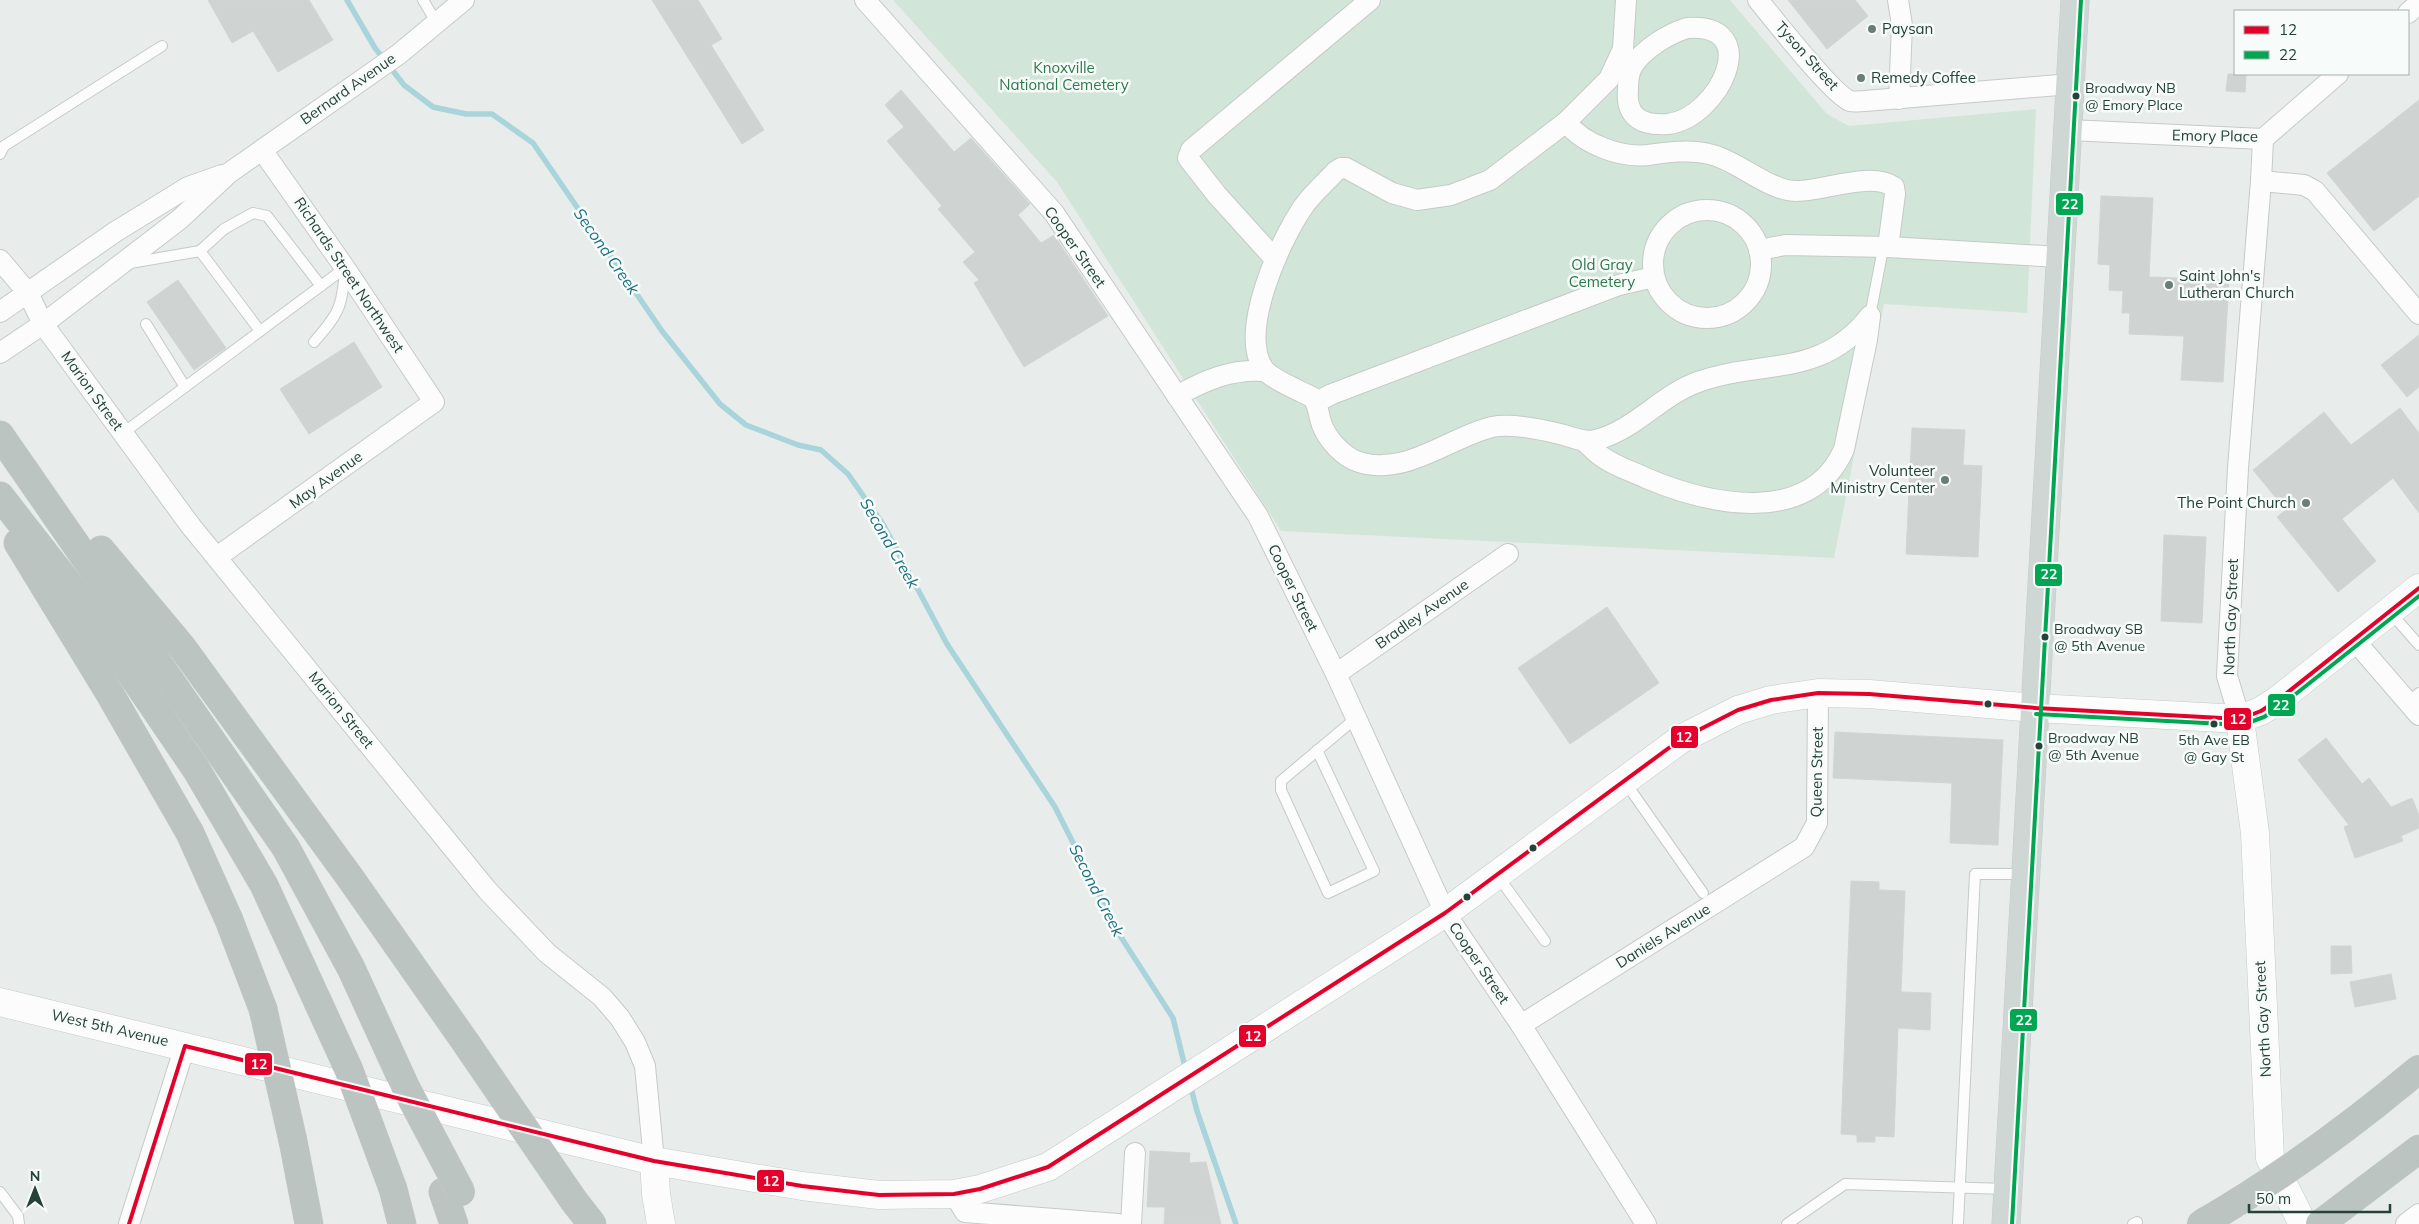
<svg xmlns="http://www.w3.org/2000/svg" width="2419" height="1224" font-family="Mulish,sans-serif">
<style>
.green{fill:#d1e6d8}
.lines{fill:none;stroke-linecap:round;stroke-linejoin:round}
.stream{stroke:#a9d4db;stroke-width:5.5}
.building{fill:#cfd4d2;stroke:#d1d6d4}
.lane-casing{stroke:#c5cac8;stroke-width:12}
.street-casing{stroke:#c5cac8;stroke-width:22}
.secondary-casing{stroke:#c3cbc8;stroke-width:29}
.primary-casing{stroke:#c3ccc9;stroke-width:29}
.highway-casing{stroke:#c3ccc9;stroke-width:29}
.lane{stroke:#fcfcfc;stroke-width:10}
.street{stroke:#fcfcfc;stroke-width:20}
.secondary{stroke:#fcfcfc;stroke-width:28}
.primary{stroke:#cfd7d5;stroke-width:28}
.highway{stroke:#bcc4c2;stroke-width:28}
.highway-bridge-casing{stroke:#c3ccc9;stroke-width:29;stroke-linecap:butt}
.highway-bridge{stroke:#bcc4c2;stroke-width:28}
.bus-1-casing{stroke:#f7fbf9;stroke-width:8}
.bus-2-casing{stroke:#f7fbf9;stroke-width:8}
.bus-1{stroke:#e4002b;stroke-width:4}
.bus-2{stroke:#00a651;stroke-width:4}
.poi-dot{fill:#697e78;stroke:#f7fbf9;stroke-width:2}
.bus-dot{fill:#24423a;stroke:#f7fbf9;stroke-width:2}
.labels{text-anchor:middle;stroke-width:5;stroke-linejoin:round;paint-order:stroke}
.bus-label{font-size:14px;fill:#24423a;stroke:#f7fbf9;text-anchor:start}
.poi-label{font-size:15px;fill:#24423a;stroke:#f7fbf9;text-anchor:start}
.street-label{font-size:15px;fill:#24423a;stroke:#f7fbf9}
.park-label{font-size:15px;fill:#2d7a4b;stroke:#f7fbf9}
.water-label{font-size:16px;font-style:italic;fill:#1c6f80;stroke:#f7fbf9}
.line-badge{stroke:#f7fbf9;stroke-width:2}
.badge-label{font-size:14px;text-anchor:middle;font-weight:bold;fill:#fff}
</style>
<rect width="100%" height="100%" fill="#e8edeb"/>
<polygon class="green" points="893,0 1730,0 1827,114 1849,126 2036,109 2027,313 1884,304 1834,558 1281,531 1057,182"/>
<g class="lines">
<g class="stream">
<polyline points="347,0 375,48 404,85 433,107 466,114 492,114 533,143 662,331 720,404 746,425 798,445 821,450 848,474 883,524 947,644 1055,807 1119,934 1173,1018 1186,1071"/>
<polyline points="1190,1084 1197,1111 1236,1224"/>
</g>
</g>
<g class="building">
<polygon points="208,0 309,0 333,40 278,72 253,31 232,43"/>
<polygon points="652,0 698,0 722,39 711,45 764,130 742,144"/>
<polygon points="1788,0 1855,0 1868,16 1827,49"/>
<polygon points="2228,74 2246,74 2245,92 2226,91"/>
<polygon points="901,90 954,152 971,138 1030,204 1018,215 1041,243 1054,235 1108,316 1024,367 974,283 979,280 963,262 975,252 938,209 942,206 887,141 904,127 885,105"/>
<polygon points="2419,100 2419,196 2374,231 2327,173"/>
<polygon points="2101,196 2153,198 2149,277 2229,280 2223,382 2181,380 2184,336 2129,334 2130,313 2122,313 2123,291 2109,290 2110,265 2098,264"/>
<polygon points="178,280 226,348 194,370 147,302"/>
<polygon points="2419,335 2419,387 2407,397 2381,365"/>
<polygon points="354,342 382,387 309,434 280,389"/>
<polygon points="2400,408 2419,433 2419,513 2393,478 2342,519 2376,561 2338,592 2277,517 2286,510 2253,470 2324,412 2351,445"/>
<polygon points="1912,428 1965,430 1963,465 1982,466 1978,557 1906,554"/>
<polygon points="2164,535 2206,537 2202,623 2161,621"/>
<polygon points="1607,607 1659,683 1570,744 1518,668"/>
<polygon points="1835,732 2003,740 1998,845 1950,843 1952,783 1833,778"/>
<polygon points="2326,738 2362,784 2369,778 2391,807 2412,798 2419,815 2419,828 2401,836 2403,841 2355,858 2344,827 2349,825 2298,760"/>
<polygon points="1851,881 1879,882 1879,890 1905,891 1901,992 1931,993 1930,1030 1898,1028 1894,1137 1875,1136 1875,1142 1857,1142 1857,1135 1841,1134"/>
<polygon points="2331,946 2351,946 2352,973 2331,974"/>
<polygon points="2391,974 2396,999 2355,1007 2350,982"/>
<polygon points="1150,1151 1190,1153 1189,1163 1206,1162 1221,1224 1164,1224 1165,1207 1147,1207"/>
</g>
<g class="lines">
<defs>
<g id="lane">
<polyline points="423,0 436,22"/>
<polyline points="0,154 4,146 162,46"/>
<polyline points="130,263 200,251"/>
<polyline points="1870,316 1882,254 1888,247"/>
<polyline points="146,324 185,387"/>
<polyline points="260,331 200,251 224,229 253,213 267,216 321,286"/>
<path d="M314,342C338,314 342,309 345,271"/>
<polyline points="123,433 345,268"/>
<polyline points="2391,613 2419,645"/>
<polyline points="2408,702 2419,693"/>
<polyline points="1317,750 1374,871 1328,893 1281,790 1281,781 1356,718"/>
<polyline points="1625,782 1703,893"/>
<polyline points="1497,875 1545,941"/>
<polyline points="0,1192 18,1216 19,1224"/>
<polyline points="1787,1224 1845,1184 2006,1189"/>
<polyline points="1958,1224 1975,874 2024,874"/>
<polyline points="2133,1224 2137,1222"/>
</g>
<g id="street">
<polyline points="865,0 1054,213 1258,516 1336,674 1445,913 1521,1025 1646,1224"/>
<path d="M1626,0L1623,49L1609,79L1566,122L1490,180L1451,195L1417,200L1392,193L1346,168H1341L1336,171C1325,183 1312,194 1303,207C1280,241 1239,330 1263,368C1269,378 1300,391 1312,397C1319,405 1318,415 1322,425C1328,440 1343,457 1359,462C1405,477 1450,437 1492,427C1512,423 1540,429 1560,434C1572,437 1584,443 1596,440C1635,430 1661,395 1698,382C1761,359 1821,379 1870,316"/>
<path d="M1758,0C1772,17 1833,95 1850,101C1854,102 1861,101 1865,101L2071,84"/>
<polyline points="1898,0 1902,25 1899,99"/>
<polyline points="2408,13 2419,3"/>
<path d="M1687,28C1765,22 1719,118 1668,124C1643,126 1625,118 1628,89C1628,82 1629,73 1632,67C1643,49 1668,34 1687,28Z"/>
<path d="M1566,122C1583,144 1620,158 1648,155C1669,152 1692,149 1713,155C1739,162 1769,191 1797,191C1824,191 1871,171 1894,187L1895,194L1888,247"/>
<polyline points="2069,130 2263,139 2338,74"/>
<polyline points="2261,181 2304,185 2315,191 2419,314"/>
<circle cx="1707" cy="264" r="54"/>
<polyline points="1759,250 1785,245 1888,247 2060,257"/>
<polyline points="1274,258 1217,195 1188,158 1191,150 1370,0"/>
<polyline points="0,260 28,293 43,324 190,525 487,890 547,953 602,997 620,1018 635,1042 645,1066 654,1161"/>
<polyline points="0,312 115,232 188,187 222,175"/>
<polyline points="0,353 43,324 180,219 229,173 399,54 464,0"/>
<path d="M1177,396C1205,380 1231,369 1264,371"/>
<polyline points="1316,402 1332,394 1619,285 1654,277"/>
<path d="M1584,441C1590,446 1595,452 1601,456C1614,466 1631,471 1646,478C1707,504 1810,528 1844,449L1867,340L1870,316"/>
<polyline points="217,557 434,402 345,268 262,150"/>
<polyline points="2355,641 2419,715"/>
<polyline points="1336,674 1508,554"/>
<polyline points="2240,719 2227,676 2238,468 2261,181 2263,139"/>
<polyline points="1521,1025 1804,847 1817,823 1818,693"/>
<polyline points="954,1194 965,1212 1118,1224"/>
<polyline points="129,1224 185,1046"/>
<polyline points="1131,1224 1135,1153"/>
<polyline points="2406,1224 2419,1214"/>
</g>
<g id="secondary">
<polyline points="2240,719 2255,833 2270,1158 2303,1224"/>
<polyline points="0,1002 654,1161 802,1186 879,1195 954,1194 980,1189 1048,1167 1445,913 1681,739 1738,710 1771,700 1818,693 1869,694 2036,708 2240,719 2261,711 2278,700 2419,588"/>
<polyline points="654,1161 656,1194 661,1224"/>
</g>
<polyline id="primary" points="2006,1224 2075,0"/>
<g id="highway">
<polyline points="0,435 286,848 351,968 406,1088"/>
<polyline points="0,496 81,600 196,769 264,885 317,1000"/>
<polyline points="18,543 110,694 190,833 229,920 263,1009"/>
<polyline points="101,550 182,647 351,879 466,1043"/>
<polyline points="293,1141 309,1224"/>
<polyline points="393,1189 402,1224"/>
<polyline points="443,1192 454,1224"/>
<polyline points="574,1201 592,1224"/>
<polyline points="2320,1224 2419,1149"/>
</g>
</defs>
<use href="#lane" class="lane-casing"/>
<use href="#street" class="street-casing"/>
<use href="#secondary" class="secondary-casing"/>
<use href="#primary" class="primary-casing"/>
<use href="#highway" class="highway-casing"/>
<use href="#lane" class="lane"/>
<use href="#street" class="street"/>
<use href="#secondary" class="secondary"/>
<use href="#primary" class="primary"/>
<use href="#highway" class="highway"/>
<defs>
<g id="highway-bridge">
<polyline points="317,1000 349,1070 393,1189"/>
<polyline points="263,1009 293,1141"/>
<polyline points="466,1043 574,1201"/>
<polyline points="406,1088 461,1192"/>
<path d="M2201,1224C2279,1179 2350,1127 2419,1069"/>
</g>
</defs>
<use href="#highway-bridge" class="highway-bridge-casing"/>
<use href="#highway-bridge" class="highway-bridge"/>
<defs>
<polyline id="bus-1" points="129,1224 185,1046 654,1161 802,1186 879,1195 954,1194 980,1189 1048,1167 1445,913 1681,739 1738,710 1771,700 1818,693 1869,694 2036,708 2240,719 2261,711 2278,700 2419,588"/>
<g id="bus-2">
<polyline points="2036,714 2242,725 2264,717 2282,705 2419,596"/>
<polyline points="2012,1224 2081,0"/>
</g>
</defs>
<use href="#bus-1" class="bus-1-casing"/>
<use href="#bus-2" class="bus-2-casing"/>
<use href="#bus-1" class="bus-1"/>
<use href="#bus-2" class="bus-2"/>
</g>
<g class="poi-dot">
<circle cx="1872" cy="29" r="5"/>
<circle cx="1861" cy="78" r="5"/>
<circle cx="2169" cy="285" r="5"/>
<circle cx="1945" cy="480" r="5"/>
<circle cx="2306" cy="503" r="5"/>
</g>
<g class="bus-dot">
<circle cx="2076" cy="96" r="4.5"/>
<circle cx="2045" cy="637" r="4.5"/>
<circle cx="1988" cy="704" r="4.5"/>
<circle cx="2214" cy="724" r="4.5"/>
<circle cx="2039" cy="746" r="4.5"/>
<circle cx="1533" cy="848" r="4.5"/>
<circle cx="1467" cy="897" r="4.5"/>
</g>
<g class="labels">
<g class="bus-label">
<text x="2085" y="93">Broadway NB<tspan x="2085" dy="17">@ Emory Place</tspan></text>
<text x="2054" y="634">Broadway SB<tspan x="2054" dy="17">@ 5th Avenue</tspan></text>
<text x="2048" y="743">Broadway NB<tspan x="2048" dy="17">@ 5th Avenue</tspan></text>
<text x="2214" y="745" text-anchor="middle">5th Ave EB<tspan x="2214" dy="17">@ Gay St</tspan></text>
</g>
<g class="poi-label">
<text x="1882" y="34">Paysan</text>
<text x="1871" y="83">Remedy Coffee</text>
<text x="2179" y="281">Saint John's<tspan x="2179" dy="17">Lutheran Church</tspan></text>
<text x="1935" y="476" text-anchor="end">Volunteer<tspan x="1935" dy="17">Ministry Center</tspan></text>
<text x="2296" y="508" text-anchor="end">The Point Church</text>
</g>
<g class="street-label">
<text transform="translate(1807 56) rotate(48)" y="5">Tyson Street</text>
<text transform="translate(348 89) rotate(-35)" y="5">Bernard Avenue</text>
<text transform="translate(2215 136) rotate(1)" y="5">Emory Place</text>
<text transform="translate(1075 247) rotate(55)" y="5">Cooper Street</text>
<text transform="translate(349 275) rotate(56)" y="5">Richards Street Northwest</text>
<text transform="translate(92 391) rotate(54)" y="5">Marion Street</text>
<text transform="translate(326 480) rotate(-36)" y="5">May Avenue</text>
<text transform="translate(1293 588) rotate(64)" y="5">Cooper Street</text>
<text transform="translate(1422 614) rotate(-35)" y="5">Bradley Avenue</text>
<text transform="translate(2231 617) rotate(-88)" y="5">North Gay Street</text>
<text transform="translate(341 710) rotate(51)" y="5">Marion Street</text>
<text transform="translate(1817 772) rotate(-89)" y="5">Queen Street</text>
<text transform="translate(1663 936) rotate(-32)" y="5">Daniels Avenue</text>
<text transform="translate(1479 963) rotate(56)" y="5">Cooper Street</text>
<text transform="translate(2263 1019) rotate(-93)" y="5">North Gay Street</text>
<text transform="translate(110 1028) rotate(13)" y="5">West 5th Avenue</text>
</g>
<g class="park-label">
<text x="1064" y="73">Knoxville<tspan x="1064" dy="17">National Cemetery</tspan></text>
<text x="1602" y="270">Old Gray<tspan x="1602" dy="17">Cemetery</tspan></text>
</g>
<g class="water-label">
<text transform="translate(607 251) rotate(55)" y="6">Second Creek</text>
<text transform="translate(890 543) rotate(60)" y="6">Second Creek</text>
<text transform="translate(1097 890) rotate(63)" y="6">Second Creek</text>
</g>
</g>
<g class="line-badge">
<rect x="2055" y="192" width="29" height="24" rx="5" fill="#00a651"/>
<rect x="2034" y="563" width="29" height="24" rx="5" fill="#00a651"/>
<rect x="2267" y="693" width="29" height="24" rx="5" fill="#00a651"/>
<rect x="2223" y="707" width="29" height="24" rx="5" fill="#e4002b"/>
<rect x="1670" y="725" width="29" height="24" rx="5" fill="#e4002b"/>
<rect x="2009" y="1008" width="29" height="24" rx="5" fill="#00a651"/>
<rect x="1238" y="1024" width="29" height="24" rx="5" fill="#e4002b"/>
<rect x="244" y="1052" width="29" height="24" rx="5" fill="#e4002b"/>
<rect x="756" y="1169" width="29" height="24" rx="5" fill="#e4002b"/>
</g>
<g class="badge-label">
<text x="2070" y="209">22</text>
<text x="2049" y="579">22</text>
<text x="2281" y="710">22</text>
<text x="2238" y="724">12</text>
<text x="1684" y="742">12</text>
<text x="2024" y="1025">22</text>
<text x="1253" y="1041">12</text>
<text x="259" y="1069">12</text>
<text x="771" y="1186">12</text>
</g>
<rect x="2234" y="10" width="175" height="65" fill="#f7fbf9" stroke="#a3b1ad"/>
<rect x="2244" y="26" width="25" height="8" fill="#e4002b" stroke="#a3b1ad"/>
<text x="2279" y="35" font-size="15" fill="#24423a">12</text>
<rect x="2244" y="51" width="25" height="8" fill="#00a651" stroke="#a3b1ad"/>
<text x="2279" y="60" font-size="15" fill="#24423a">22</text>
<g transform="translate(35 1189)" stroke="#f7fbf9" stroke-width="4" paint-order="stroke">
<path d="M0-4L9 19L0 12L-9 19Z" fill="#24423a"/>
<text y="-8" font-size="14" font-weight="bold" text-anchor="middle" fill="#24423a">N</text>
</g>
<path d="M2249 1204v8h141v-8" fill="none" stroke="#24423a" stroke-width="2.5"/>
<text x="2256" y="1204" font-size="15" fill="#24423a" stroke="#f7fbf9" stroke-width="4" paint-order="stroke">50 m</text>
</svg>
